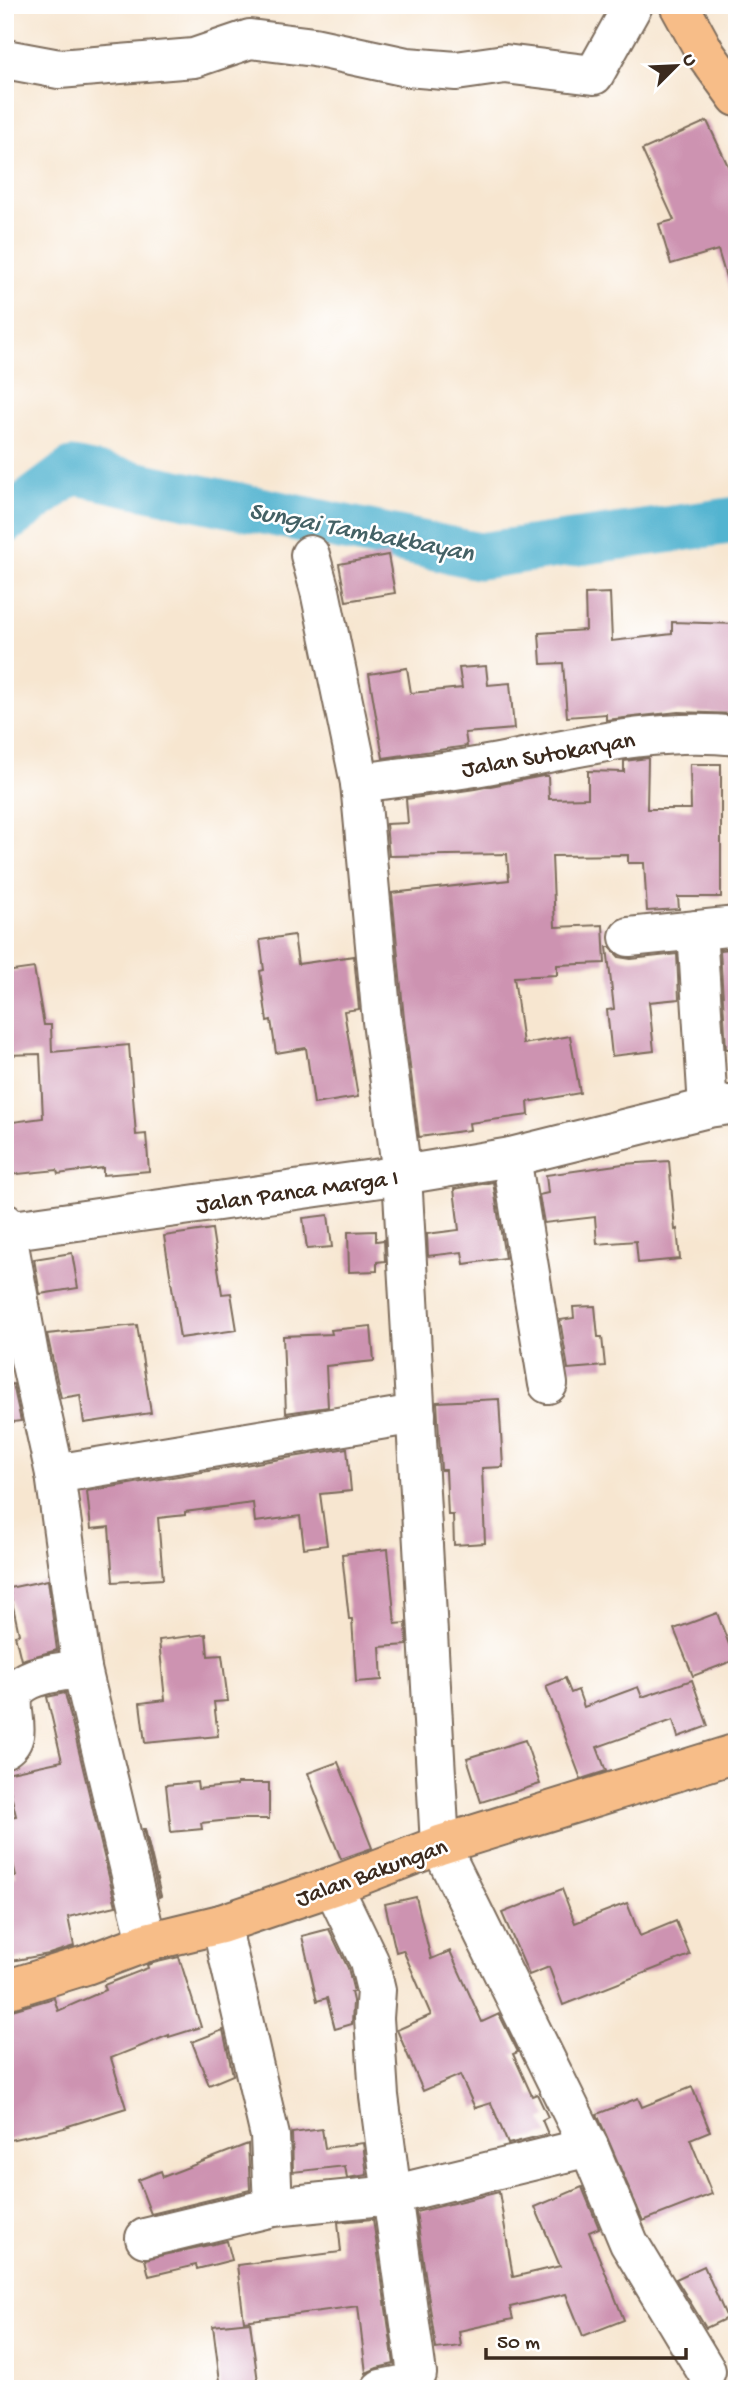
<svg xmlns="http://www.w3.org/2000/svg" width="742" height="2394" font-family="'Gochi Hand',sans-serif">
<style>
.lines{fill:none;stroke-linecap:round;stroke-linejoin:round}
.river{stroke:#52b4d0;stroke-width:47}
.building{fill:#cd93b1}
.minor-casing{stroke:#7d6c5c;stroke-width:42}
.major-casing{stroke:#7d6c5c;stroke-width:42}
.minor{stroke:#fff;stroke-width:38}
.major{stroke:#f7bd88;stroke-width:38}
.labels{text-anchor:middle;stroke-width:5;stroke-linejoin:round;paint-order:stroke}
.street-label{font-size:24px;fill:#3b2a1e;stroke:#fff}
.water-label{font-size:26px;font-style:italic;fill:#446165;stroke:#fff}
</style>
<rect width="100%" height="100%" fill="#fff"/>
<filter id="ink" filterUnits="userSpaceOnUse"><feTurbulence type="fractalNoise" baseFrequency=".0143" numOctaves="2"/><feDisplacementMap in="SourceGraphic" scale="14" xChannelSelector="R" yChannelSelector="G"/><feConvolveMatrix kernelMatrix="1 2 1 2 8 2 1 2 1" color-interpolation-filters="sRGB"/></filter>
<filter id="wash" filterUnits="userSpaceOnUse"><feTurbulence type="fractalNoise" baseFrequency=".00686" numOctaves="4" result="noise"/><feDisplacementMap in="SourceGraphic" scale="28" xChannelSelector="R" yChannelSelector="G"/><feGaussianBlur stdDeviation="1.57" result="paint"/><feColorMatrix in="noise" values="0 0 0 0 0 0 0 0 0 0 0 0 0 0 0 0 0 1.4 0 .05"/><feComposite in="paint" operator="in"/></filter>
<g filter="url(#wash)">
<rect width="100%" height="100%" fill="#f7e6d0"/>
<g class="lines">
<polyline class="river" points="5,521 72,471 479,556 737,520"/>
</g>
<g id="blocks">
<g class="building">
<polygon points="707,121 737,185 737,293 731,294 718,250 671,264 659,224 674,220 642,150"/>
<polygon points="388,555 395,593 346,601 339,564"/>
<polygon points="610,593 612,641 672,634 672,622 737,624 737,714 678,712 606,720 606,714 567,717 563,663 541,664 539,633 586,630 585,594"/>
<polygon points="486,666 488,685 510,683 514,729 465,733 467,746 383,758 369,674 407,668 411,693 462,688 459,668"/>
<polygon points="648,758 647,809 691,809 690,764 721,764 721,897 678,897 679,909 647,911 644,863 628,863 628,855 552,856 555,927 603,925 605,963 557,965 557,975 514,977 523,1044 570,1036 580,1093 528,1102 529,1115 469,1123 470,1130 419,1137 404,1019 392,893 509,880 507,854 389,856 386,824 408,823 406,799 475,789 543,776 548,776 549,799 588,798 588,771 624,772 624,761"/>
<polygon points="294,935 298,964 354,956 359,1009 344,1011 358,1097 314,1104 306,1048 276,1053 271,1020 267,1021 260,971 264,970 260,940"/>
<polygon points="607,947 610,947 619,957 631,959 677,954 679,999 649,1002 654,1051 612,1056 607,1010 614,1009"/>
<polygon points="737,948 737,1048 726,1049 720,950"/>
<polygon points="34,968 44,1025 51,1025 52,1052 129,1045 136,1135 146,1134 149,1171 103,1175 103,1168 58,1174 57,1170 8,1175 5,1123 43,1118 40,1054 5,1055 5,972"/>
<polygon points="669,1161 675,1230 677,1229 680,1259 638,1263 636,1241 597,1244 595,1217 544,1223 539,1195 548,1193 546,1175 623,1164"/>
<polygon points="493,1182 505,1258 464,1264 462,1252 428,1256 427,1234 459,1230 454,1189"/>
<polygon points="328,1215 332,1247 307,1249 303,1218"/>
<polygon points="212,1229 222,1294 231,1293 237,1330 180,1338 164,1236"/>
<polygon points="376,1231 376,1241 384,1240 385,1261 377,1262 377,1271 349,1272 348,1232"/>
<polygon points="72,1253 78,1288 40,1294 34,1259"/>
<polygon points="595,1306 598,1337 602,1337 605,1366 568,1369 560,1320 574,1318 573,1307"/>
<polygon points="137,1325 151,1413 84,1423 80,1395 61,1398 47,1334"/>
<polygon points="371,1326 374,1361 326,1366 328,1407 286,1413 283,1336 332,1334 331,1330"/>
<polygon points="13,1384 21,1421 5,1423 5,1385"/>
<polygon points="499,1399 503,1467 482,1468 485,1543 454,1545 453,1515 448,1515 446,1470 441,1470 437,1402"/>
<polygon points="347,1448 351,1491 320,1494 327,1545 304,1548 300,1516 255,1522 253,1503 185,1512 185,1515 158,1518 163,1579 113,1582 109,1527 91,1529 87,1491"/>
<polygon points="388,1549 395,1624 406,1623 407,1645 380,1647 382,1680 356,1682 352,1619 349,1619 342,1554"/>
<polygon points="48,1580 57,1650 21,1660 15,1635 19,1634 9,1588"/>
<polygon points="717,1613 735,1660 693,1676 674,1629"/>
<polygon points="206,1634 208,1656 222,1655 228,1701 214,1702 218,1736 145,1743 140,1703 165,1700 159,1640"/>
<polygon points="565,1678 571,1693 578,1690 584,1707 638,1687 642,1697 692,1680 708,1726 678,1737 673,1720 597,1747 606,1771 581,1779 546,1686"/>
<polygon points="65,1693 116,1906 68,1917 74,1946 49,1954 5,1962 5,1877 16,1876 5,1828 5,1818 16,1816 6,1773 62,1761 47,1697"/>
<polygon points="525,1740 540,1784 481,1802 467,1758"/>
<polygon points="338,1762 372,1848 341,1859 318,1803 319,1802 308,1773"/>
<polygon points="197,1782 198,1789 237,1785 237,1783 269,1783 269,1819 241,1819 201,1823 202,1829 171,1832 166,1785"/>
<polygon points="143,1829 145,1829 161,1896 159,1897"/>
<polygon points="562,1889 575,1923 627,1903 640,1936 676,1921 690,1955 563,2005 549,1967 529,1975 502,1913"/>
<polygon points="416,1897 431,1959 450,1951 482,2022 499,2014 518,2052 513,2054 532,2096 537,2094 548,2117 542,2120 548,2134 508,2144 491,2103 475,2108 460,2075 423,2091 397,2030 431,2015 403,1950 396,1952 385,1904"/>
<polygon points="329,1929 348,1968 354,1992 351,1992 353,2001 352,2024 335,2029 327,1998 317,2001 302,1936"/>
<polygon points="179,1957 201,2027 169,2037 169,2035 111,2058 126,2108 68,2126 69,2127 5,2141 5,2012 54,1998 58,2011 106,1990 104,1985 148,1968 147,1965 153,1963"/>
<polygon points="223,2030 233,2075 209,2085 192,2042"/>
<polygon points="692,2087 710,2131 690,2139 712,2194 643,2221 597,2114 638,2098 642,2107"/>
<polygon points="322,2129 325,2148 363,2143 367,2175 347,2178 345,2166 293,2172 292,2133"/>
<polygon points="248,2144 250,2190 151,2214 138,2180 161,2171 163,2177"/>
<polygon points="582,2187 599,2228 589,2232 624,2320 583,2336 566,2294 510,2307 513,2319 459,2331 461,2346 436,2349 416,2212 499,2192 513,2277 560,2266 535,2207"/>
<polygon points="373,2219 394,2364 377,2368 366,2373 358,2306 244,2321 237,2265 341,2252 338,2222"/>
<polygon points="227,2241 232,2260 197,2269 196,2265 149,2276 145,2259"/>
<polygon points="704,2266 727,2318 706,2328 676,2279"/>
<polygon points="250,2322 259,2389 221,2389 213,2326"/>
</g>
</g>
</g>
<g filter="url(#ink)">
<use href="#blocks" fill-opacity="0" stroke="#7d6c5c" stroke-width="2"/>
<g class="lines">
<defs>
<g id="minor">
<polyline points="5,59 59,69 194,58 250,39 314,47 407,67 456,71 505,64 594,75 633,5"/>
<polyline points="310,555 320,591 360,783 382,1021 402,1175 440,1845 589,2147 629,2243 706,2371"/>
<path d="M360,783C409,776 460,771 508,761C585,746 659,727 737,736"/>
<polyline points="697,930 708,1108"/>
<polyline points="629,937 737,926"/>
<polyline points="511,1157 548,1384"/>
<polyline points="5,1223 30,1360 55,1474 82,1669 147,1942"/>
<polyline points="6,1231 402,1175 511,1157 708,1108 737,1104"/>
<polyline points="55,1474 416,1414"/>
<path d="M5,1748C27,1734 2,1704 19,1687C34,1673 63,1672 82,1669"/>
<polyline points="221,1924 270,2136 273,2207"/>
<polyline points="145,2238 273,2207 392,2195 379,2096 374,2018 376,1990 369,1961 333,1886"/>
<polyline points="381,2389 412,2383 417,2374 392,2195 589,2147"/>
</g>
<g id="major">
<polyline points="679,5 707,56 737,97"/>
<polyline points="5,1990 86,1965 147,1942 221,1924 333,1886 440,1845 737,1753"/>
</g>
</defs>
<use href="#minor" class="minor-casing"/>
<use href="#major" class="major-casing"/>
<use href="#minor" class="minor"/>
<use href="#major" class="major"/>
</g>
</g>
<g class="labels">
<g class="street-label">
<text transform="translate(548 753) rotate(-10)" y="8">Jalan Sutokaryan</text>
<text transform="translate(297 1190) rotate(-8)" y="8">Jalan Panca Marga I</text>
<text transform="translate(371 1871) rotate(-20)" y="8">Jalan Bakungan</text>
</g>
<g class="water-label">
<text transform="translate(362 530) rotate(11)" y="9">Sungai Tambakbayan</text>
</g>
</g>
<rect width="742" height="2394" fill="none" stroke="#fff" stroke-width="28"/>
<g transform="translate(676 66) rotate(66)" stroke="#ffffff" stroke-width="5" paint-order="stroke">
<path d="M0-5L12 26L0 18L-12 26Z" fill="#3b2a1e"/>
<text y="-10" font-size="19" font-weight="bold" text-anchor="middle" fill="#3b2a1e">U</text>
</g>
<path d="M486 2348v10h200v-10" fill="none" stroke="#3b2a1e" stroke-width="3.5"/>
<text x="497" y="2348" font-size="21" fill="#3b2a1e" stroke="#ffffff" stroke-width="5" paint-order="stroke">50 m</text>
</svg>
